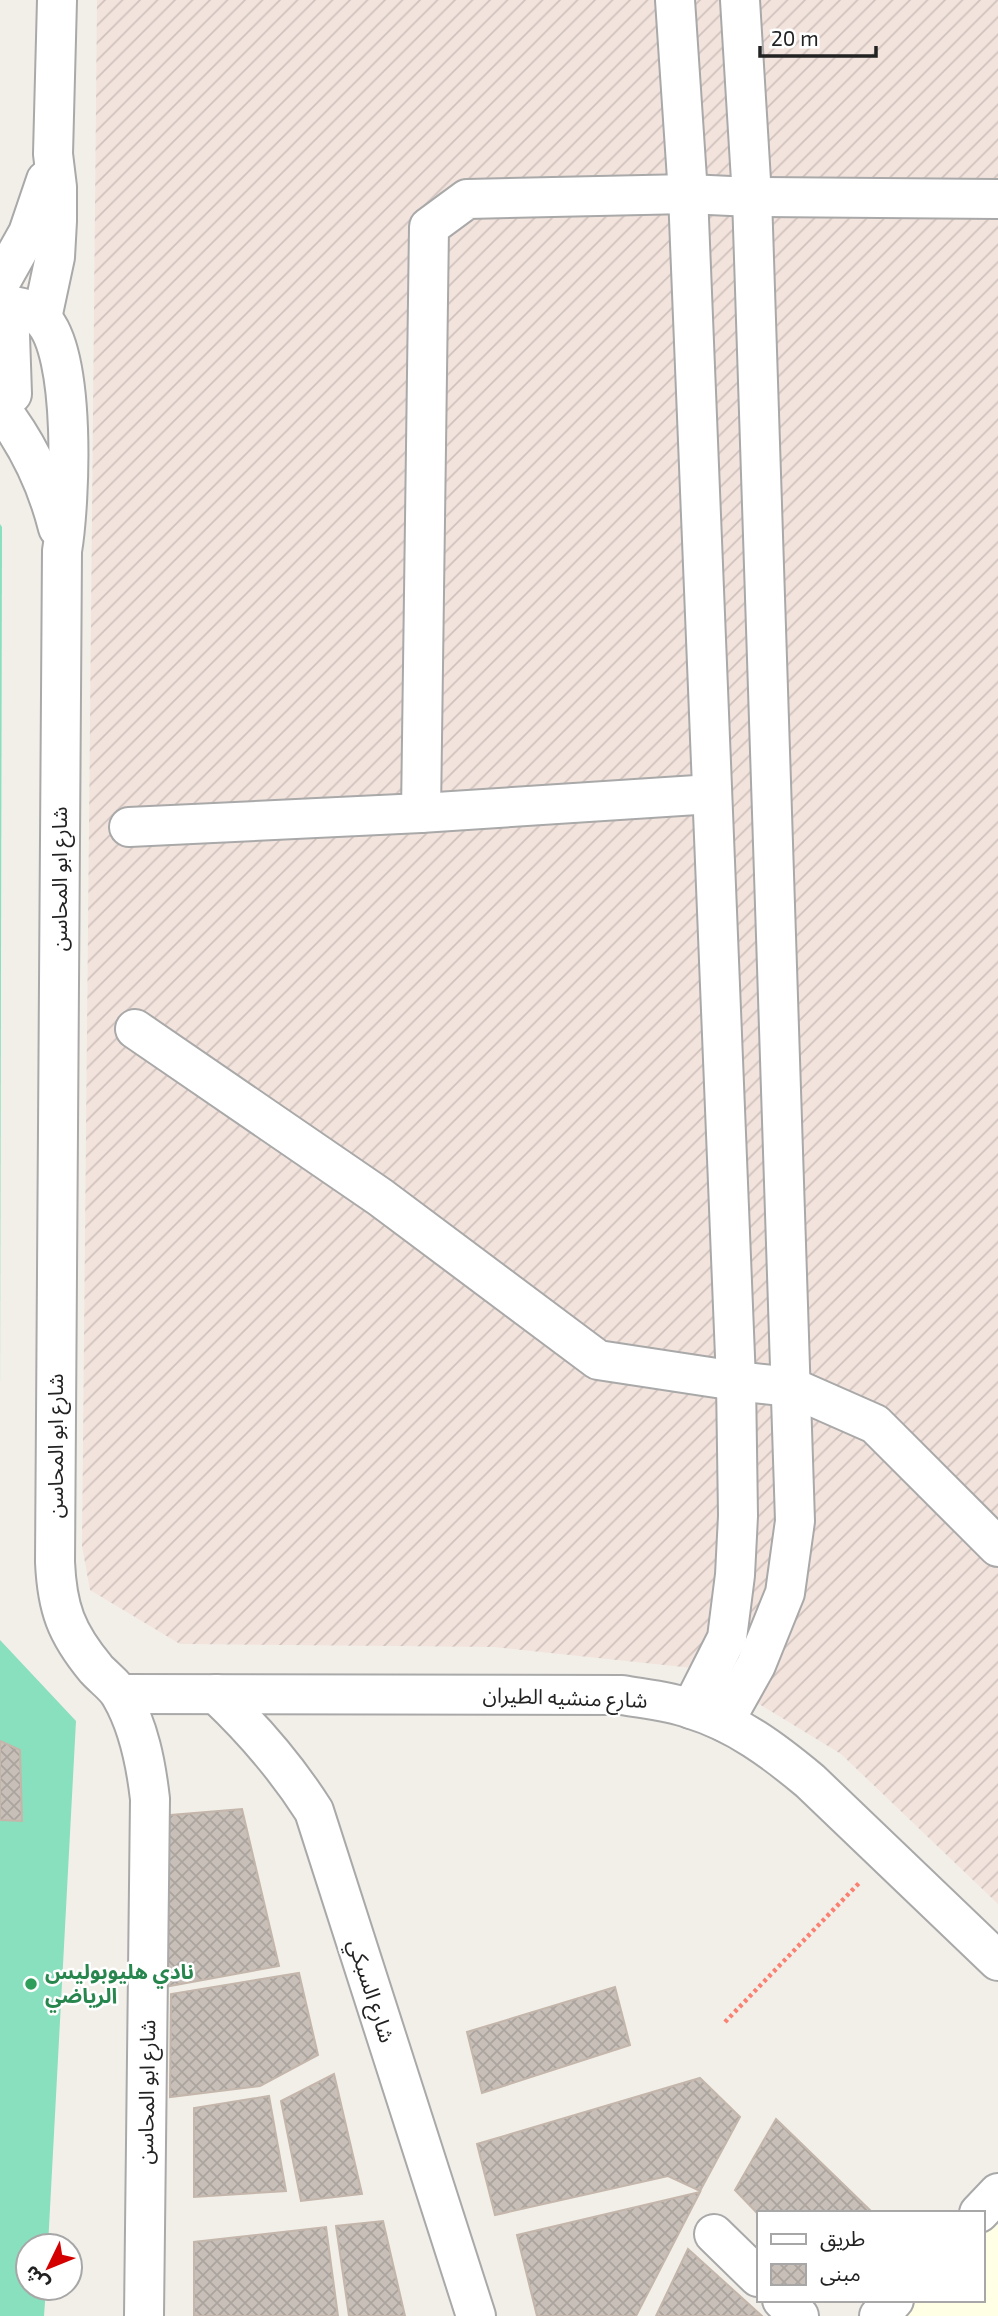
<svg xmlns="http://www.w3.org/2000/svg" width="998" height="2316" font-family="'Exo 2','Noto Sans Arabic',sans-serif">
<style>
.education{fill:#ffffe5}
.military{fill:url(#military-furrows)}
.pitch{fill:#88e0be}
.building{fill:url(#building-cross-hatch);stroke:#c4b6ab;stroke-width:2}
.lines{fill:none;stroke-linecap:round;stroke-linejoin:round}
.minor-casing{stroke:#a9a9a9;stroke-width:42}
.path{stroke:#fa8072;stroke-width:4.5;stroke-dasharray:3.5 3.5;stroke-linecap:butt}
.minor{stroke:#fff;stroke-width:38}
.leisure-dot{fill:#2e9e5b;stroke:#fff;stroke-width:2.5}
.labels{text-anchor:middle;stroke-width:5;stroke-linejoin:round;paint-order:stroke}
.street-label{font-size:21px;fill:#222;stroke:#fff}
.leisure-label{font-size:21px;font-weight:bold;fill:#27864d;stroke:#fff;text-anchor:start}
</style>
<defs>
<pattern id="military-furrows" width="10" height="10" patternUnits="userSpaceOnUse" patternTransform="scale(1.75)"><rect width="10" height="10" fill="#f3e3dd"/><path d="M-1 1l2-2M0 10L10 0M9 11l2-2" fill="none" stroke="#d0c2bd"/></pattern>
<pattern id="building-cross-hatch" width="8" height="8" patternUnits="userSpaceOnUse" patternTransform="scale(1.75)"><rect width="8" height="8" fill="#c7bfb8"/><path d="M0 0l8 8M0 8l8-8" fill="none" stroke="#aba49e"/></pattern>
</defs>
<rect width="100%" height="100%" fill="#f2efe9"/>
<polygon class="education" points="989,2217 998,2225 998,2316 891,2316 907,2300 982,2300 982,2224"/>
<polygon class="military" points="97,0 998,0 998,1904 841,1754 702,1669 494,1647 180,1644 90,1590 82,1546"/>
<g class="pitch">
<polygon points="0,524 2,527 0,1397"/>
<polygon points="0,1640 76,1721 48,2246 28,2246 28,2288 46,2288 44,2316 0,2316"/>
</g>
<g class="building">
<polygon points="0,1741 20,1750 22,1821 0,1820"/>
<polygon points="242,1809 279,1966 159,1988 159,1816"/>
<polygon points="299,1973 318,2055 260,2086 170,2097 171,1994"/>
<polygon points="615,1987 630,2045 482,2093 467,2032"/>
<polygon points="334,2074 362,2194 301,2201 281,2101"/>
<polygon points="700,2078 740,2117 700,2191 668,2176 495,2215 477,2144"/>
<polygon points="269,2096 286,2191 194,2197 194,2108"/>
<polygon points="776,2119 873,2213 758,2213 758,2214 735,2190"/>
<polygon points="700,2192 636,2316 537,2316 517,2235"/>
<polygon points="383,2221 405,2316 349,2316 336,2226"/>
<polygon points="326,2227 338,2316 194,2316 194,2242"/>
<polygon points="688,2249 762,2316 656,2316"/>
</g>
<g class="lines">
<defs>
<g id="minor">
<polyline points="675,0 688,194 736,1381 738,1516 735,1575 727,1638 691,1709"/>
<polyline points="0,283 28,233 46,180"/>
<path d="M0,305C15,306 29,307 41,318C77,350 70,504 62,551L55,1562C57,1608 66,1633 96,1669C104,1678 116,1686 121,1696C139,1727 146,1764 150,1799L144,2316"/>
<polyline points="9,306 12,394"/>
<polyline points="42,318 55,257 57,221 57,187 53,154 57,0"/>
<path d="M0,408C28,444 47,484 58,528"/>
<polyline points="421,813 429,227 467,199 688,194 752,197 998,199"/>
<polyline points="129,827 421,813 712,794"/>
<polyline points="135,1029 380,1197 598,1360 736,1381 791,1387 875,1424 998,1547"/>
<path d="M121,1694L622,1695C645,1699 669,1701 691,1709C737,1723 774,1751 810,1781L998,1961"/>
<path d="M216,1694C254,1730 286,1767 314,1811L476,2316"/>
<polyline points="724,1722 756,1665 785,1593 795,1521 752,197 740,0"/>
<polyline points="979,2213 998,2193"/>
<polyline points="714,2234 758,2277"/>
<polyline points="782,2300 799,2316"/>
<polyline points="879,2316 894,2300"/>
</g>
</defs>
<use href="#minor" class="minor-casing"/>
<polyline class="path" points="725,2022 861,1881"/>
<use href="#minor" class="minor"/>
</g>
<circle class="leisure-dot" cx="31" cy="1984" r="7"/>
<g class="labels">
<g class="street-label">
<text transform="translate(60 879) rotate(-90)" y="7">شارع ابو المحاسن</text>
<text transform="translate(56 1446) rotate(-90)" y="7">شارع ابو المحاسن</text>
<text transform="translate(565 1698) rotate(2)" y="7">شارع منشيه الطيران</text>
<text transform="translate(371 1991) rotate(72)" y="7">شارع السبكي</text>
<text transform="translate(147 2092) rotate(-89)" y="7">شارع ابو المحاسن</text>
</g>
<g class="leisure-label">
<text x="45" y="1979">نادي هليوبوليس<tspan x="45" dy="24">الرياضي</tspan></text>
</g>
</g>
<rect x="757" y="2211" width="228" height="91" fill="#ffffff" stroke="#a7a7a7" stroke-width="2"/>
<rect x="771" y="2234" width="35" height="10" fill="#ffffff" stroke="#a7a7a7" stroke-width="2"/>
<text x="820" y="2246" font-size="21" fill="#222222">طريق</text>
<rect x="771" y="2264" width="35" height="21" fill="url(#building-cross-hatch)" stroke="#a7a7a7" stroke-width="2"/>
<text x="820" y="2281" font-size="21" fill="#222222">مبنى</text>
<g transform="translate(49 2267) rotate(227)"><circle r="33" fill="#ffffff" stroke="#a7a7a7" stroke-width="2"/>
<path d="M0-5L12 26L0 18L-12 26Z" fill="#d40000"/>
<text y="-10" font-size="19" font-weight="bold" text-anchor="middle" fill="#222222">ش</text>
</g>
<path d="M760 46v10h116v-10" fill="none" stroke="#222222" stroke-width="3.5"/>
<text x="771" y="46" font-size="21" fill="#222222" stroke="#ffffff" stroke-width="5" paint-order="stroke">20 m</text>
</svg>
